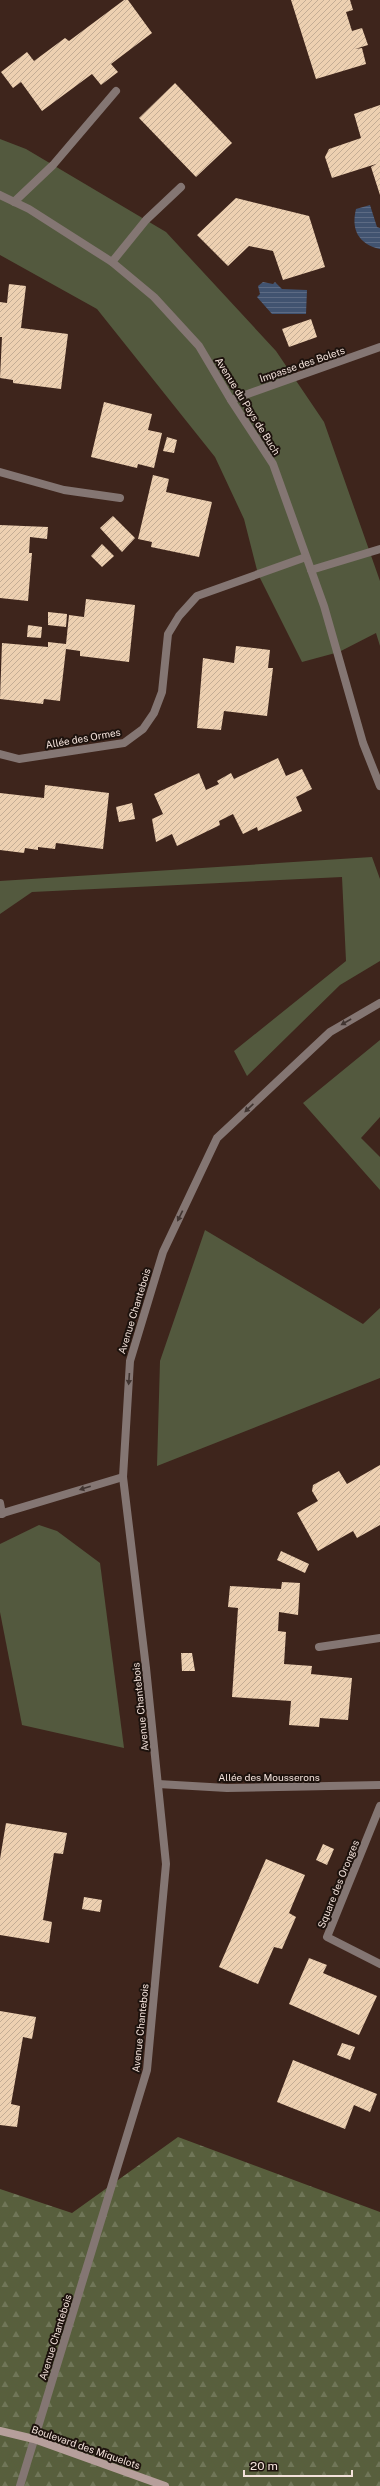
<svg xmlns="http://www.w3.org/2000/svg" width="380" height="2486" font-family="'Public Sans',sans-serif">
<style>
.grass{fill:#53593e}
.forest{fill:url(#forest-firs)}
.water{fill:url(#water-rules)}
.building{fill:url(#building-hatch)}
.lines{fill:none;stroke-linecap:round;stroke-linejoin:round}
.lane{stroke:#847673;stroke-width:8}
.street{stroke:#847673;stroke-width:8}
.secondary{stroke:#b69f9b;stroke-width:8}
.oneway{fill:#413531}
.labels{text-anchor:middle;stroke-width:4;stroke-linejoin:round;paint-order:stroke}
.street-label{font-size:10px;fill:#f3e2db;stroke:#1d120d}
</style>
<defs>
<pattern id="forest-firs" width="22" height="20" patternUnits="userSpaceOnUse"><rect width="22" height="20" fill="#585f3d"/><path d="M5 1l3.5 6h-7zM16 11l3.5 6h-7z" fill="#707658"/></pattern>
<pattern id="water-rules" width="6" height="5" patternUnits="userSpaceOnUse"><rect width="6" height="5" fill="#415370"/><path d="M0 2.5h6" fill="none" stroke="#5d6b84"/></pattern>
<pattern id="building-hatch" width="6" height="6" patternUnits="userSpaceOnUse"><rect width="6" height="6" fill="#edd0b1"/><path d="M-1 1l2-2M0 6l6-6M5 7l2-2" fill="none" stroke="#c4ad95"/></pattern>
</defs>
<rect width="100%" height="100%" fill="#3e251c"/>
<g class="grass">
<polygon points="0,139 26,149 166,232 276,351 324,422 380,581 380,646 376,633 339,652 302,662 258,574 244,519 215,457 97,309 0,255"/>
<polygon points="372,857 380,879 380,961 340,985 247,1076 234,1051 346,961 342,877 32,892 0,914 0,881"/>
<polygon points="380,1040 380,1117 361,1138 380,1157 380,1190 303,1103"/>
<polygon points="205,1230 363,1324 380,1308 380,1378 157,1466 160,1361"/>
<polygon points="39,1525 57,1531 100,1563 124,1748 22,1725 0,1612 0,1544"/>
</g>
<polygon class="forest" points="178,2137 380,2212 380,2486 0,2486 0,2189 72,2213"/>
<g class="water">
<path d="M370,205L377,227L380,228V249C358,244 351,229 356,209Z"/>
<polygon points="263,282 273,284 275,282 282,289 307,290 306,314 272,314 257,297 260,294 258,286"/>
</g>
<g class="building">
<polygon points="124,0 128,0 152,33 111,64 118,72 101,85 92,74 42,111 21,82 13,88 1,72 27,52 34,61 65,38 69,41"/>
<polygon points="291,0 350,0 353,10 346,12 352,31 362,28 368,45 355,49 362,48 366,64 316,79"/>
<polygon points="175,83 232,143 196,177 139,118"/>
<polygon points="380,105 380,195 371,167 376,164 332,178 325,157 329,149 361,138 354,114"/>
<polygon points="236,198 309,216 325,267 283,280 273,251 249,246 228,266 197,235"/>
<polygon points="9,284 26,286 21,328 68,334 61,389 13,383 13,380 0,378 2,337 0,337 0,302 7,303"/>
<polygon points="311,319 317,337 289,347 282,329"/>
<polygon points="104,402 152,414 148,430 162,433 154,468 138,464 137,468 91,457"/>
<polygon points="167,437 177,440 174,453 163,451"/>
<polygon points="153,475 169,479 166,492 212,502 199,557 151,547 152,542 138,539"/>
<polygon points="113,516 135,538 122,552 100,528"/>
<polygon points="0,525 48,527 47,539 30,537 29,553 32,553 28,601 0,598"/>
<polygon points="102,544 114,556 102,567 91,556"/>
<polygon points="86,599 135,605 129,662 80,656 80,651 66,649 60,701 44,699 43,704 0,699 2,643 48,647 48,642 66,644 69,615 84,617"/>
<polygon points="48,612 67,614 66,627 48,625"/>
<polygon points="28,625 42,627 41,638 27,637"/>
<polygon points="236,646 270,650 268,668 273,668 267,716 224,711 221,730 197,728 203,658 234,663"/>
<polygon points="278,758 286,776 302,769 312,789 296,797 302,811 258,831 257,827 243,834 233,814 219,821 220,825 177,846 172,834 156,842 152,819 163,814 154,794 199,773 206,790 219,784 217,781 231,773 234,779"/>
<polygon points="45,785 109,793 103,849 56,843 55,849 38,847 38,850 25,848 24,853 0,850 0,793 44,798"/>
<polygon points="132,803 135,819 119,822 116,807"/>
<polygon points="380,1465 380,1525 357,1538 353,1531 318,1551 297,1513 318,1501 312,1491 313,1485 339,1471 347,1484"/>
<polygon points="281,1551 309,1564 305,1573 277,1560"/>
<polygon points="282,1582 300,1583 298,1615 279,1612 278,1631 286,1632 284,1664 312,1666 311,1674 352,1678 348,1720 320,1718 319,1727 289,1725 291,1701 232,1697 238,1608 228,1607 230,1586 281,1589"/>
<polygon points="181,1653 192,1653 195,1671 182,1671"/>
<polygon points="6,1823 67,1833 63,1854 54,1853 43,1920 52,1922 49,1943 0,1935 0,1859"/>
<polygon points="323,1844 334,1849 327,1865 316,1860"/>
<polygon points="266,1859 305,1875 289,1913 296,1917 282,1949 274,1947 258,1984 219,1967"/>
<polygon points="84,1897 102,1900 100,1912 82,1909"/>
<polygon points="309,1958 327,1965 323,1973 377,1996 359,2035 289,2004"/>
<polygon points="0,2011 36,2017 32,2039 23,2037 11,2104 20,2106 17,2127 0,2125"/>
<polygon points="342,2043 355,2047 350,2060 337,2055"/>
<polygon points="293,2060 377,2094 370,2112 354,2105 345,2129 277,2102"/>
</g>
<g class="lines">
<g class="lane">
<polyline points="14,202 53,165 116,91"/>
<polyline points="112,262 146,220 181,187"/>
<polyline points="0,472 64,490 120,498"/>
<polyline points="311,570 380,549"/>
<polyline points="0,1503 2,1514"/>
<polyline points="319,1647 380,1638"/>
</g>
<g class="street">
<polyline points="0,195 29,209 112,262 154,297 199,346 231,400 273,464 324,606 363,743 380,786"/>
<polyline points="231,400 380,347"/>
<polyline points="0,754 19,759 124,743 143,729 154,713 162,692 168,634 179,616 197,596 306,557"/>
<polyline points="0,1514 123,1477"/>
<polyline points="158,1784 227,1788 380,1785"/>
<polyline points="380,1806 327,1937 380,1964"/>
<polyline points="20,2486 147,2070 166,1864 146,1668 123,1477 130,1361 163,1252 217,1138 330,1032 380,1003"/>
</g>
<polyline class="secondary" points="0,2431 34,2439 165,2486"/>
</g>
<defs><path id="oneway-solid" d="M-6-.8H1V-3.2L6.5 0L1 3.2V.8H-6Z"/></defs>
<g class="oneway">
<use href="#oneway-solid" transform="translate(346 1022) rotate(150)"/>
<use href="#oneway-solid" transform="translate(249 1108) rotate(137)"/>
<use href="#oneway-solid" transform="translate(180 1216) rotate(116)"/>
<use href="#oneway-solid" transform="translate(129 1379) rotate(94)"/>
<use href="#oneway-solid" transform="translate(85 1488) rotate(163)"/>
</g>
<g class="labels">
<g class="street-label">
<text transform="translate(302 364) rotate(-19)" y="4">Impasse des Bolets</text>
<text transform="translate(248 406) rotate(58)" y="4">Avenue du Pays de Buch</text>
<text transform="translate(83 738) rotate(-10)" y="4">Allée des Ormes</text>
<text transform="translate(134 1311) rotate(-73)" y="4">Avenue Chantebois</text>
<text transform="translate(140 1707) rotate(-96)" y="4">Avenue Chantebois</text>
<text x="269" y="1781">Allée des Mousserons</text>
<text transform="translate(338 1884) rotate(-68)" y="4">Square des Oronges</text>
<text transform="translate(140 2028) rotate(-84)" y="4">Avenue Chantebois</text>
<text transform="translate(55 2337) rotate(-73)" y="4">Avenue Chantebois</text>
<text transform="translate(86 2447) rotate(19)" y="4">Boulevard des Miquelots</text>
</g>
</g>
<path d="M244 2470v6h108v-6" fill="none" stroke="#f3e2db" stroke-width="2"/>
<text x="250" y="2470" font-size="12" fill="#f3e2db" stroke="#1d120d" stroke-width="3" paint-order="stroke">20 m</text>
</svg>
